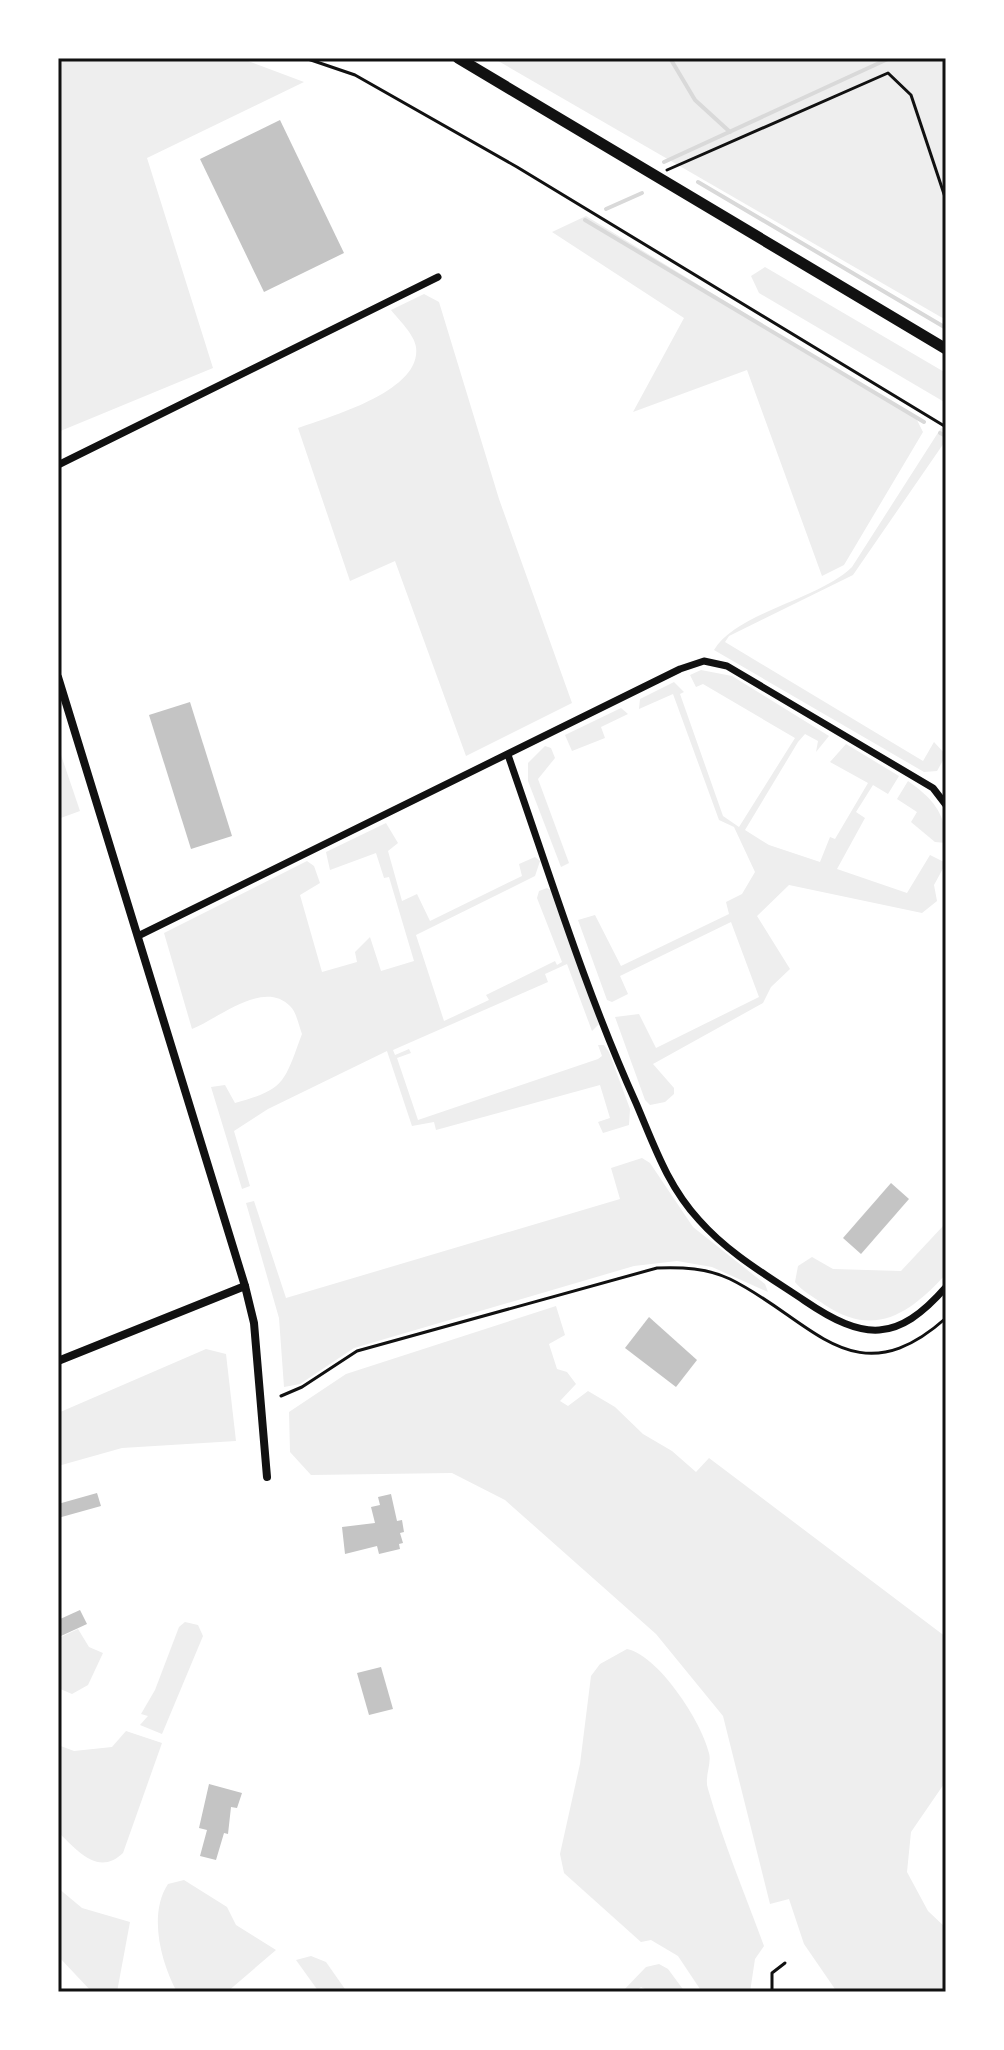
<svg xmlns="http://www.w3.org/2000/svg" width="1004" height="2050" font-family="'IBM Plex Sans',sans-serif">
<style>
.green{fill:#eee}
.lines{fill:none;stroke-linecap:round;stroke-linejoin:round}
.stream{stroke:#d9d9d9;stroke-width:4}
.building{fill:#c4c4c4}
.path{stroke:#111;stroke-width:3}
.minor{stroke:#111;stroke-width:7}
.tertiary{stroke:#111;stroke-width:8}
.primary{stroke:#111;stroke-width:11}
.neatline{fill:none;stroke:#111;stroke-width:3}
</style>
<rect width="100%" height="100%" fill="#fff"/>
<g class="green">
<polygon points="58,58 240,58 304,82 147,158 213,368 58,432"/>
<polygon points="493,58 946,58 946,320"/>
<polygon points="586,216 916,418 923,432 844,565 822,576 747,370 633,412 684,318 552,232"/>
<polygon points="765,267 946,373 946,403 759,293 751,276"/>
<path d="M424,294L439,302L499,499L572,703L466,756L395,561L350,581L298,428C331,416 422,391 416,347C414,334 399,320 391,310Z"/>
<path d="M941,428L946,429V440L853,575L729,636L725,642L923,761L934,742L946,755L937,771L924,772L714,650C737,612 818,600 852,567Z"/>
<polygon points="701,670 732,676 829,736 816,752 818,741 805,734 798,742 745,830 769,845 820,862 830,837 835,839 868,783 830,762 846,744 899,776 888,794 873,785 856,812 865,818 837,869 907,893 930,855 946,863 934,885 937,901 922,913 789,885 757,916 790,969 771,987 763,1003 653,1064 674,1088 674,1094 665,1102 650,1105 645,1100 615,1017 639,1014 656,1048 759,997 731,922 620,976 628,994 612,1002 607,1000 578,920 595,915 621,966 729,914 726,902 742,894 755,872 734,827 719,820 673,694 639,709 640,699 674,682 684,692 680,694 723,816 739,827 795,738 703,684 696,687 690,675"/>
<polygon points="621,708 628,714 601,727 605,738 572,751 565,735"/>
<polygon points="58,746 80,811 58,819"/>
<polygon points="545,746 551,748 555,758 538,779 569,863 561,867 528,781 528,763"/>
<path d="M908,781C932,798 946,813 946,843L935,842L911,822L917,812L897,799Z"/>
<path d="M386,823L398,843L388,851L402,901L417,894L430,921L522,876L519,864L535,857L540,861L535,876L416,935L444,1021L489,1000L486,995L555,961L557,965L562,962L537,898L539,891L547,888L551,890L599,1024L592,1031L567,964L545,974L548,982L393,1050L395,1055L409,1049L411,1053L397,1058L418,1120L598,1059L602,1056L598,1045H604L609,1052L630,1109L629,1125L603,1133L598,1122L610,1118L600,1085L436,1130L434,1122L412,1126L387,1051L268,1109L234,1131L250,1186L242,1189L211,1087L225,1085L235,1103C286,1089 284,1082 302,1034C299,1026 296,1011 290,1006C263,979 218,1019 192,1029L164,933L307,861L314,866L320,883L300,895L322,972L357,962L355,952L370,937L381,971L414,961L389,877L384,878L376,853L330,870L326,852Z"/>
<polygon points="642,1158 650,1163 693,1227 765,1284 768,1292 712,1267 677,1261 634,1266 354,1348 300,1384 284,1387 279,1318 246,1203 254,1201 286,1298 620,1199 611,1168"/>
<path d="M944,1225L946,1274C911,1312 876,1339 825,1305C815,1298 802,1291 795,1282L798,1266L812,1257L833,1269L901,1271Z"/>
<polygon points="556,1306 565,1335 549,1344 557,1369 567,1372 576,1384 560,1401 568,1406 588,1391 615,1407 643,1434 672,1451 696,1472 709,1458 946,1637 946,1781 911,1832 907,1872 928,1911 946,1928 946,1992 837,1992 804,1944 789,1899 770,1904 723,1716 656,1634 505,1500 452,1473 311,1475 290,1452 289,1412 346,1374"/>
<polygon points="206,1349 226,1354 236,1441 122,1448 58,1466 58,1413"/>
<polygon points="185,1622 198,1625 203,1636 162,1734 140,1725 148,1716 141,1714 155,1690 179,1627"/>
<polygon points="78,1629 89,1647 103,1653 88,1685 72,1694 58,1688 58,1632 61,1637"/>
<path d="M627,1649C658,1655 702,1722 709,1753C712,1764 704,1777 708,1789C723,1842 745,1894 764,1946L755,1959L750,1992H702L678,1956L651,1940L641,1942L564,1873L560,1854L580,1764L591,1676L600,1664Z"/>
<path d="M126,1731L162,1743L123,1853C98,1877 77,1850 58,1832V1745L74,1751L112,1747Z"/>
<path d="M184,1880L227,1907L236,1925L276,1950L227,1992H177C161,1963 148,1914 168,1884Z"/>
<polygon points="58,1888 82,1908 130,1922 117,1992 92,1992 58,1956"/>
<polygon points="311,1956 326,1962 347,1992 319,1992 296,1960"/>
<polygon points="659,1964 668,1969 685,1992 651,1992 641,1987 635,1992 622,1992 646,1967"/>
</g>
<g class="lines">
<g class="stream">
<polyline points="670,58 695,100 730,132"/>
<polyline points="664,162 890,58"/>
<polyline points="698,182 946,328"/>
<polyline points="606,209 642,193"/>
<polyline points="585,220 924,422"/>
<polyline points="940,433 946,436"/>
</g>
</g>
<g class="building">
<polygon points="280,120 344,253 264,292 200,159"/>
<polygon points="190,702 232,836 191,849 149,715"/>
<polygon points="891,1183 909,1199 861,1254 843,1238"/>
<polygon points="649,1317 697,1360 676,1387 625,1348"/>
<polygon points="97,1493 101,1506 58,1518 58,1504"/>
<polygon points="391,1494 397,1521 402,1520 404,1532 400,1533 403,1543 399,1544 400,1549 379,1554 377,1546 345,1554 342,1527 375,1523 371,1507 380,1505 378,1497"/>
<polygon points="80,1610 87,1624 61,1636 58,1620"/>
<polygon points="381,1667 393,1709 369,1715 357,1673"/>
<polygon points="209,1784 242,1793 237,1808 231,1807 228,1834 224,1833 216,1860 200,1856 207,1830 199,1828"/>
</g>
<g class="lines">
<g class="path">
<polyline points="305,58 355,75 517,167 946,427"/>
<polyline points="667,170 888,73 911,95 946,200"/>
<path d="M281,1396L302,1387L357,1351L657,1268C682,1267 707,1268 730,1279C812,1319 854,1400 946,1318"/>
<polyline points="772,1992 772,1973 785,1963"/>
</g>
<g class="minor">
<polyline points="58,465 438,277"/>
<path d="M508,755C549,872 585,990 636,1103C654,1145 667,1185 699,1220C729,1254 768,1276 805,1301C864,1341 897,1343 946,1287"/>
<polyline points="140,935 680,669 704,661 727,666 933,788 946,805"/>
</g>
<g class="tertiary">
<polyline points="58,677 245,1286 254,1323 267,1477"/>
<polyline points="58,1361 245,1286"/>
</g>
<polyline class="primary" points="458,58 946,349"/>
</g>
<rect width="1004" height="2050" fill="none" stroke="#ffffff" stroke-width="120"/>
<rect x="60" y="60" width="884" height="1930" class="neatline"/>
</svg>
